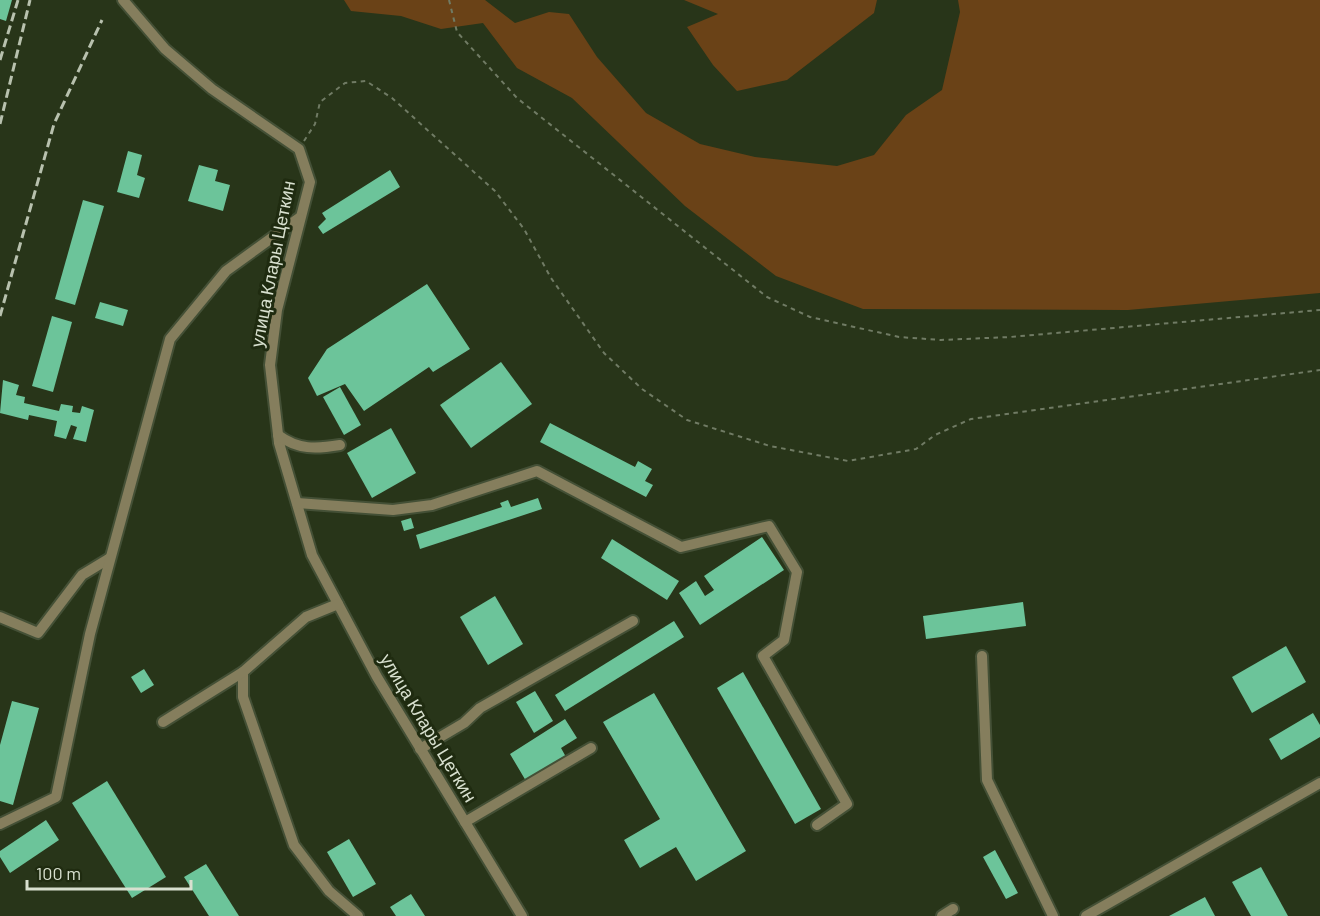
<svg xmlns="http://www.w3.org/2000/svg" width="1320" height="916" font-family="Barlow,sans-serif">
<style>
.green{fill:#6a4217}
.building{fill:#6cc49a}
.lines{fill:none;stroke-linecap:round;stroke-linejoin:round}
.minor-casing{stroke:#445036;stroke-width:14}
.path{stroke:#707b64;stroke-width:2;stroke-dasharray:4.5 4.5;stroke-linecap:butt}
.minor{stroke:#857e5d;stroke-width:10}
.rail{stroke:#b8c1ae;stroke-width:3;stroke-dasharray:9 4.5;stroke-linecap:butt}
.labels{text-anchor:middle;stroke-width:6;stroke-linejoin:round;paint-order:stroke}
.street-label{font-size:18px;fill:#d8e0cf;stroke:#1f2b10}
</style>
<rect width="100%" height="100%" fill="#283519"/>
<g class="green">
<polygon points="344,0 485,0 515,23 549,12 569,14 597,57 646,113 700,144 755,157 837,166 874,155 906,115 942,90 960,12 958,0 1320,0 1320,293 1128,310 863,309 776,276 685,206 572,98 517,68 483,23 441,29 401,16 351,11"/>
<polygon points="684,0 877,0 874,13 787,80 737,91 713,65 687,27 718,14"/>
</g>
<g class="building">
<polygon points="0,0 12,0 6,21 0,19"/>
<polygon points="128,151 142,155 137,175 145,178 139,198 117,192"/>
<polygon points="199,165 218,170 215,181 230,185 223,211 188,201"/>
<polygon points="390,170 400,187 323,234 318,227 326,219 322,213"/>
<polygon points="83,200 104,206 75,305 55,299"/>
<polygon points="427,284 470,349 433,372 429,367 364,411 345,384 317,396 308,378 327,349"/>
<polygon points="100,302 128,310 123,326 95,318"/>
<polygon points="52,316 72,322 53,392 32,386"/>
<polygon points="501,362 532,404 471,448 440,405"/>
<polygon points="3,380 19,385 16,395 25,397 24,403 59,411 61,404 73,406 72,412 80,413 82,406 94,410 86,442 73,439 77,427 71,425 66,439 54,436 57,421 29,415 28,420 0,413"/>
<polygon points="340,387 361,425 344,435 323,397"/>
<polygon points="550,423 635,467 638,461 652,469 645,481 653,485 646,497 540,442"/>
<polygon points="391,428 416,473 372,498 347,453"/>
<polygon points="538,498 542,509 420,549 416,535 502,507 500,503 508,500 511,507"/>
<polygon points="411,518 414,528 404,531 401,521"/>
<polygon points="762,537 784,570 700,625 679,593 696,581 705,596 714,590 704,576"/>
<polygon points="612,539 679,581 667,600 601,558"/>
<polygon points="495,596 523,644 488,665 460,617"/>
<polygon points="1023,602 1026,626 926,639 923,616"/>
<polygon points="674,621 684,637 565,711 555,695"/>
<polygon points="1286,646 1306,682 1252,713 1232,677"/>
<polygon points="144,669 154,685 141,693 131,677"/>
<polygon points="743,672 821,809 795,824 717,688"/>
<polygon points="535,691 553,721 534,733 516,702"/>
<polygon points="654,693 746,851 696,881 676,847 640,868 624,840 660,819 603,722"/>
<polygon points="12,701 39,708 13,805 0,801 0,745"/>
<polygon points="1313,713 1320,725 1320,737 1281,760 1269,739"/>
<polygon points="565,719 577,738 561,748 566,757 526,781 510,754"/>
<polygon points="107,781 166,877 132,898 72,803"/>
<polygon points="46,820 59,840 10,873 0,857 0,851"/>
<polygon points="349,839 376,884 353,897 327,852"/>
<polygon points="995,850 1018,893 1006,899 983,857"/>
<polygon points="206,864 239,916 209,916 184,877"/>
<polygon points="1261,867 1288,916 1251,916 1232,882"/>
<polygon points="411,894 425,916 396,916 390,907"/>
<polygon points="1205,897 1215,916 1169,916"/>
</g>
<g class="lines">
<defs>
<g id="minor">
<polyline points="123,0 165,49 212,89 299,149 310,182 277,310 270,365 279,443 312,555 377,677 522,916"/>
<path d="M278,435C298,450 316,449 340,445"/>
<polyline points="297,503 393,510 432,505 537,471 681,547 769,526 797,572 784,640 763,656 847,804 817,825"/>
<polyline points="0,617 38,633 82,575 110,558"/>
<polyline points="982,656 987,780 1053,916"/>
<polyline points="243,672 243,697 294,845 329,891 358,916"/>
<polyline points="163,722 243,672 306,617 338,604"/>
<polyline points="420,749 464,723 480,708 633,621"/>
<polyline points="465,822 591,748"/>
<polyline points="0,824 56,797 90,634 170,339 226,271 299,218"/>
<polyline points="942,916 953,909"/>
<polyline points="1086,916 1320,783"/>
</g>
</defs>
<use href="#minor" class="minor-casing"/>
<g class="path">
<polyline points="449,0 457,32 517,98 767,297 810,317 899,337 941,340 1010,337 1320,310"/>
<polyline points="304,141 315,124 320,102 345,83 366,81 392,98 495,191 524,229 551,278 604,353 642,389 687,420 770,446 848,461 916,449 935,435 971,419 1320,370"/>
</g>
<use href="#minor" class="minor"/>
<g class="rail">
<polyline points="0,60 18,0"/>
<polyline points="0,124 30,0"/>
<polyline points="0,316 54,124 102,20"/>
</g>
</g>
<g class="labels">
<g class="street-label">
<text transform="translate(273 264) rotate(-79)" y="6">улица Клары Цеткин</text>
<text transform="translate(428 728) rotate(59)" y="6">улица Клары Цеткин</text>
</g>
</g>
<path d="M27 880v9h164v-9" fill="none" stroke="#d8e0cf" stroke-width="3"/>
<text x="36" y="880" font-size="18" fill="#d8e0cf" stroke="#1f2b10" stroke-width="4.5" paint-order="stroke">100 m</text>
</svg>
